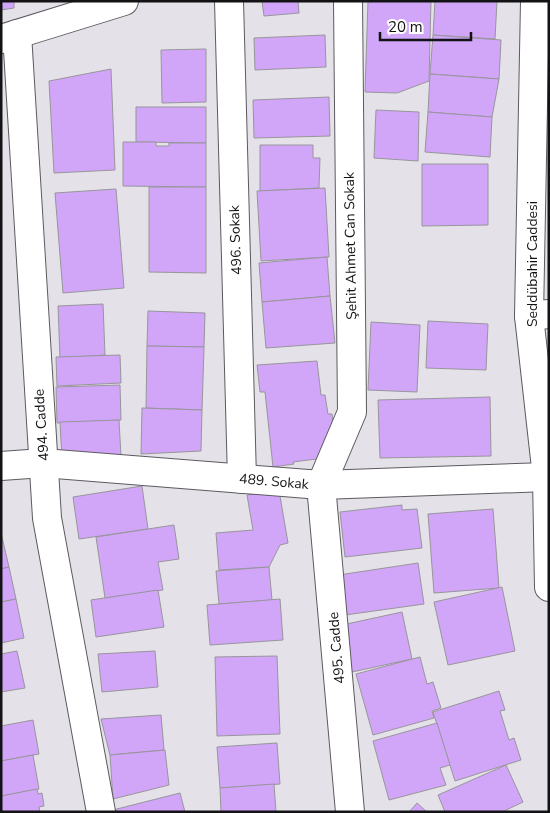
<svg xmlns="http://www.w3.org/2000/svg" width="550" height="813" font-family="'Nunito Sans',sans-serif">
<style>
.building{fill:#d1a6f9;stroke:#98959b}
.lines{fill:none;stroke-linecap:round;stroke-linejoin:round}
.minor-casing{stroke:#5d5a5f;stroke-width:30}
.tertiary-casing{stroke:#5d5a5f;stroke-width:30}
.minor{stroke:#fff;stroke-width:28}
.tertiary{stroke:#fff;stroke-width:28}
.labels{text-anchor:middle;stroke-width:4;stroke-linejoin:round;paint-order:stroke}
.street-label{font-size:14px;fill:#131214;stroke:#fff}
</style>
<rect width="100%" height="100%" fill="#e4e1e8"/>
<g class="building">
<polygon points="1,1 14,1 14,8 1,10"/>
<polygon points="262,1 298,1 299,13 264,16"/>
<polygon points="368,1 431,1 429,81 397,93 365,92"/>
<polygon points="435,1 497,1 495,39 433,35"/>
<polygon points="325,35 326,67 255,70 254,38"/>
<polygon points="433,35 501,40 499,79 430,74"/>
<polygon points="206,49 206,102 162,103 161,50"/>
<polygon points="111,69 115,170 54,173 49,81"/>
<polygon points="430,74 499,79 492,117 428,112"/>
<polygon points="329,97 330,136 254,138 253,100"/>
<polygon points="136,107 206,107 206,143 136,142"/>
<polygon points="376,110 419,112 418,161 374,158"/>
<polygon points="428,112 492,117 490,157 425,152"/>
<polygon points="123,142 156,142 156,146 169,146 169,143 206,143 206,187 123,186"/>
<polygon points="260,145 313,145 313,158 320,158 319,188 260,191"/>
<polygon points="422,164 488,164 488,225 422,226"/>
<polygon points="149,187 206,187 206,273 149,272"/>
<polygon points="325,188 329,257 261,261 257,191"/>
<polygon points="116,189 124,288 63,293 55,193"/>
<polygon points="327,257 330,296 262,302 259,263"/>
<polygon points="330,296 335,343 266,348 262,302"/>
<polygon points="103,304 105,355 60,358 58,306"/>
<polygon points="148,311 205,313 204,347 147,346"/>
<polygon points="428,321 488,324 486,370 426,368"/>
<polygon points="371,322 420,325 417,392 368,390"/>
<polygon points="147,346 204,347 202,410 146,408"/>
<polygon points="120,355 121,383 57,386 56,357"/>
<polygon points="317,361 321,395 325,395 328,414 332,414 336,446 332,457 293,462 294,464 273,467 265,392 260,392 257,365"/>
<polygon points="120,385 121,420 57,423 56,387"/>
<polygon points="490,397 491,456 380,458 378,400"/>
<polygon points="142,408 202,410 201,451 141,454"/>
<polygon points="119,420 121,457 62,459 60,422"/>
<polygon points="142,486 148,529 79,539 73,497"/>
<polygon points="279,490 288,543 280,545 269,567 219,570 216,533 253,530 247,495"/>
<polygon points="402,505 402,510 417,509 422,548 345,557 340,512"/>
<polygon points="493,509 499,588 434,593 428,514"/>
<polygon points="174,525 179,559 158,562 163,590 105,598 96,537"/>
<polygon points="1,533 9,567 1,569"/>
<polygon points="418,563 424,604 338,616 332,576"/>
<polygon points="9,567 16,599 1,602 1,569"/>
<polygon points="269,567 272,600 219,604 216,571"/>
<polygon points="502,587 515,651 448,665 434,602"/>
<polygon points="158,590 164,627 96,637 91,600"/>
<polygon points="16,599 24,638 1,643 1,602"/>
<polygon points="280,599 283,640 210,645 207,605"/>
<polygon points="402,612 412,659 352,672 342,625"/>
<polygon points="17,651 25,688 1,692 1,654"/>
<polygon points="155,651 158,687 102,692 98,654"/>
<polygon points="277,656 280,734 217,736 215,657"/>
<polygon points="420,657 427,684 433,682 441,708 432,711 434,718 373,735 356,674"/>
<polygon points="499,691 505,710 500,711 509,740 514,738 521,760 455,781 433,712"/>
<polygon points="161,715 164,750 110,755 101,719"/>
<polygon points="33,720 39,754 1,761 1,726"/>
<polygon points="437,723 450,765 440,768 446,785 389,800 373,741"/>
<polygon points="277,743 280,784 220,788 217,747"/>
<polygon points="165,750 169,785 113,799 110,755"/>
<polygon points="33,755 39,789 1,796 1,761"/>
<polygon points="506,765 523,802 502,812 445,812 438,795"/>
<polygon points="274,784 276,812 221,812 220,788"/>
<polygon points="37,789 38,794 42,793 44,806 39,807 40,812 1,812 1,796"/>
<polygon points="180,793 185,812 109,812 109,811"/>
<polygon points="417,803 427,812 409,812"/>
</g>
<g class="lines">
<defs>
<g id="minor">
<polyline points="229,1 242,479"/>
<polyline points="348,1 352,412 321,485 350,812"/>
<polyline points="17,34 47,518 101,812"/>
<polyline points="1,39 124,1"/>
<polyline points="529,316 549,314"/>
<polyline points="1,466 43,463 321,485 547,477"/>
</g>
<polyline id="tertiary" points="535,1 529,316 547,477 549,587"/>
</defs>
<use href="#minor" class="minor-casing"/>
<use href="#tertiary" class="tertiary-casing"/>
<use href="#minor" class="minor"/>
<use href="#tertiary" class="tertiary"/>
</g>
<g class="labels">
<g class="street-label">
<text transform="translate(235 240) rotate(-92)" y="5">496. Sokak</text>
<text transform="translate(350 246) rotate(-91)" y="5">Şehit Ahmet Can Sokak</text>
<text transform="translate(532 264) rotate(-90)" y="5">Seddübahir Caddesi</text>
<text transform="translate(41 425) rotate(-94)" y="5">494. Cadde</text>
<text transform="translate(274 481) rotate(5)" y="5">489. Sokak</text>
<text transform="translate(336 648) rotate(-95)" y="5">495. Cadde</text>
</g>
</g>
<rect width="550" height="813" fill="none" stroke="#131214" stroke-width="5"/>
<path d="M380 32v8h91v-8" fill="none" stroke="#131214" stroke-width="2.5"/>
<text x="388" y="32" font-size="15" fill="#131214" stroke="#ffffff" stroke-width="4" paint-order="stroke">20 m</text>
</svg>
